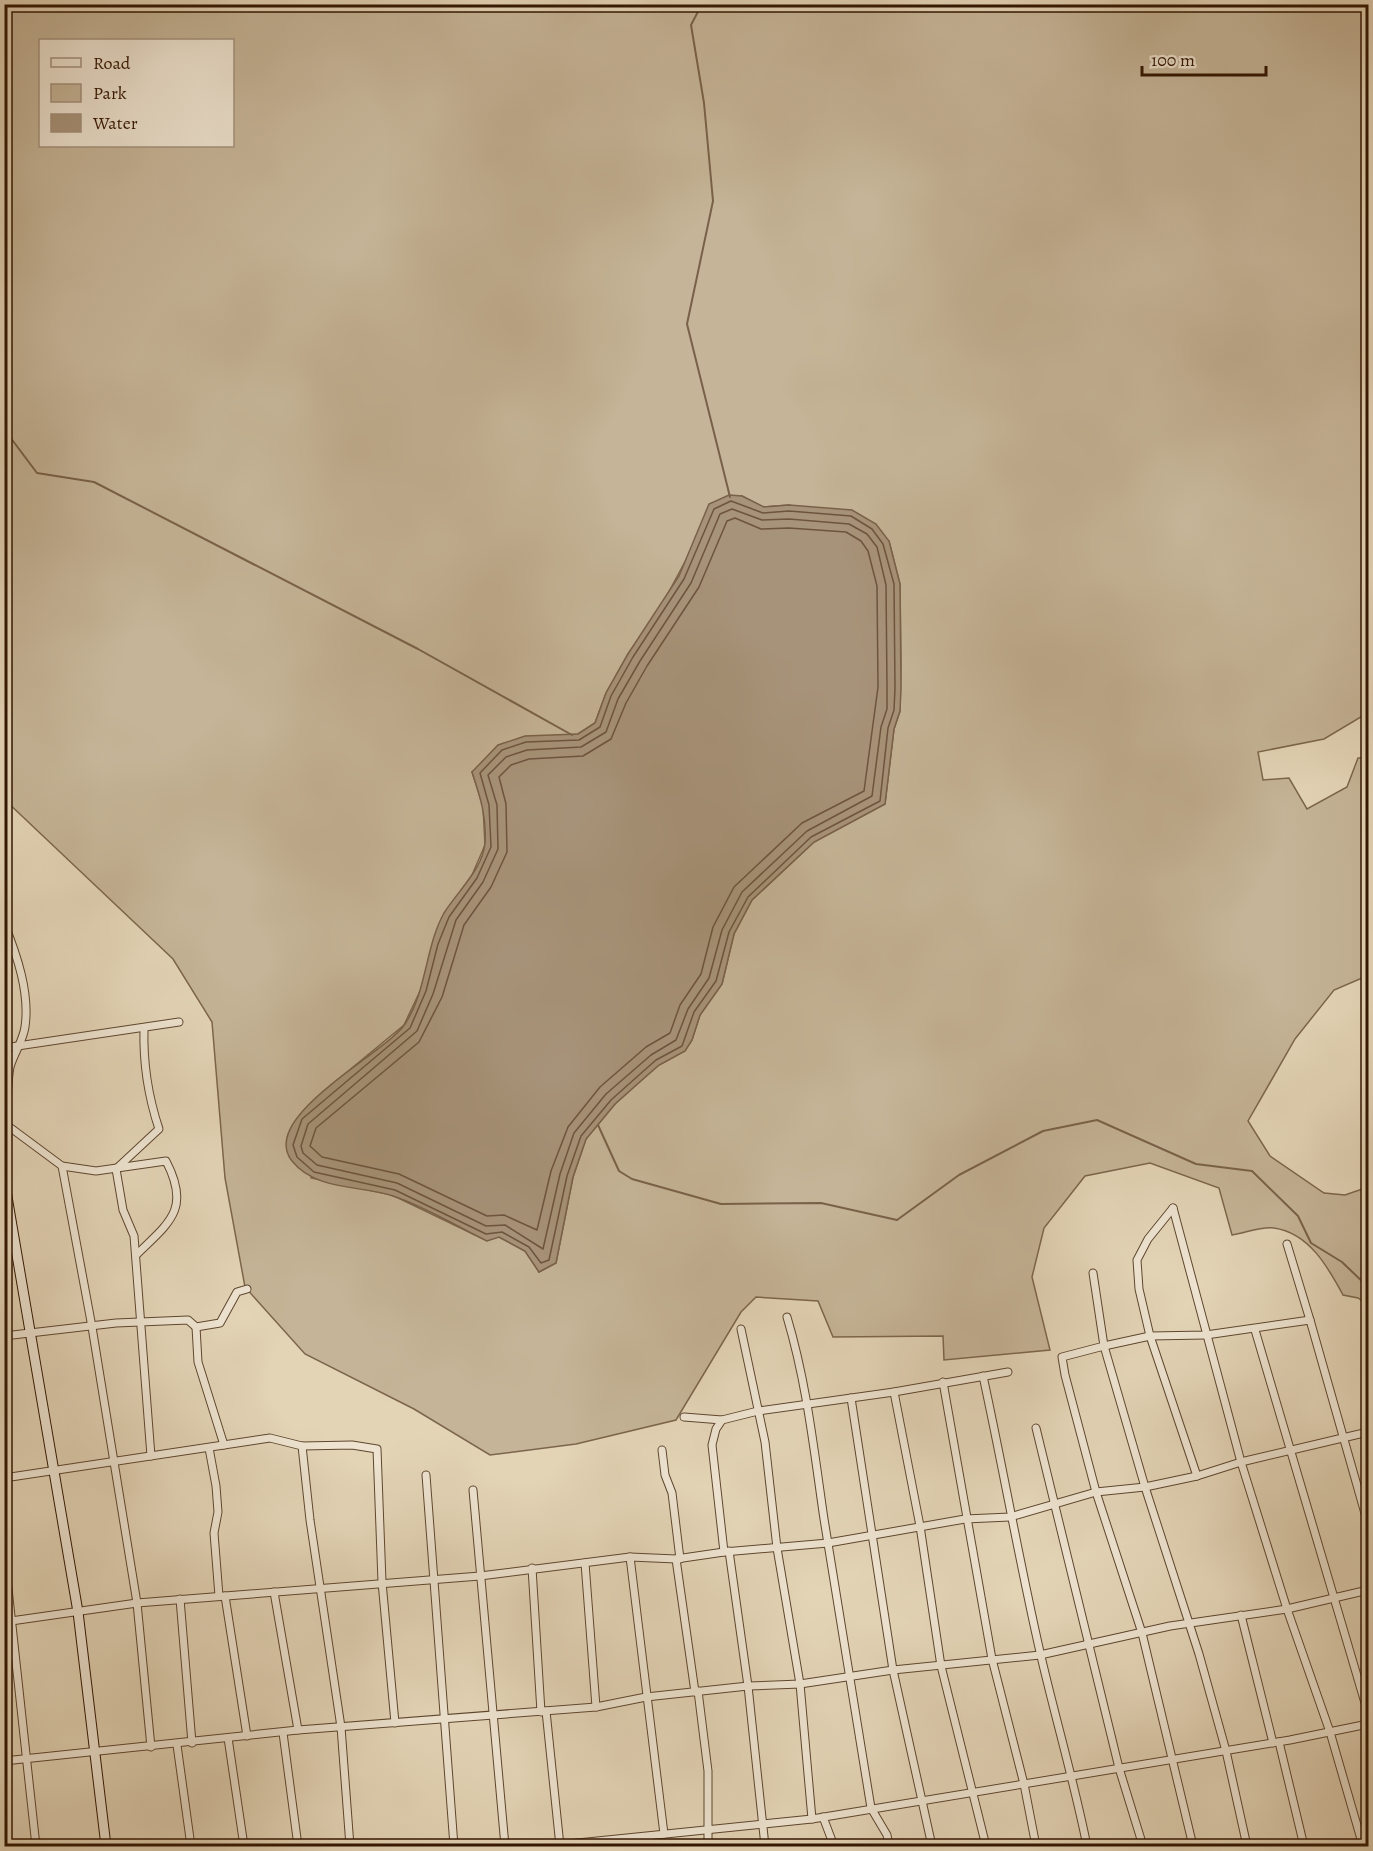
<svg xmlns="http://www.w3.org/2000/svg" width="1373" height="1851" font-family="Alegreya,serif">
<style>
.green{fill:#c5b497;stroke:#7c654c;stroke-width:1.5;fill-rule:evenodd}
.water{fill:#a79379;stroke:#796149;stroke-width:1.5}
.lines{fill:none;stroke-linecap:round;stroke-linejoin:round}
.shore{stroke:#6d543e;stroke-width:1.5}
.stream{stroke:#796149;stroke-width:2}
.street-casing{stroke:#5f462f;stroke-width:9}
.secondary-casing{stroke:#331602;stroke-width:11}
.street{stroke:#ede3d0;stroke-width:7}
.secondary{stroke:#ede3d0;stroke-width:9}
</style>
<rect width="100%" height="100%" fill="#e3d4b6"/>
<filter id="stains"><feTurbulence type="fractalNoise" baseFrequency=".00333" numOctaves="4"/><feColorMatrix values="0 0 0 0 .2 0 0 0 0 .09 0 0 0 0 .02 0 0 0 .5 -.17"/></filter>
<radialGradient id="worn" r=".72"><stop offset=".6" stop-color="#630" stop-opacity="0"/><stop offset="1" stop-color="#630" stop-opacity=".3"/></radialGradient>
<path class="green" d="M4,5H1368V716L1364,715L1324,739L1258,752L1263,780L1289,778L1307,809L1347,787L1358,758H1368V978H1362L1334,990L1295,1039L1248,1121L1270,1156L1324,1193L1345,1195L1368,1187V1305L1358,1298L1343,1295C1328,1267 1309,1233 1274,1228C1262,1226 1245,1233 1232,1235L1219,1188L1150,1163L1085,1176L1044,1228L1032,1277L1050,1350L944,1360L943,1336L833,1337L818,1301L756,1297L741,1312L676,1420L576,1444L490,1455L414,1409L305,1354L245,1287L225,1178L212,1022L173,959L5,800ZM40,40H232V146H40ZM742,496L763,507L789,505L889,541L900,584L901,664L900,711L894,729L885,804L814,842L752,900L734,934L722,984L700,1015L692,1040L685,1051L659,1065L643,1079L615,1104L586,1139L573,1177L556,1263L539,1272L525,1251L499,1237L475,1235L392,1195L311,1178L323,1092L404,1025L421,989L433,943L444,914L472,875L485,845L483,806L472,772L560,736L578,734L595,723L606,693L628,654L659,610L693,547Z"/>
<path class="water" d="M729,495L742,496L764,507L789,505L852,510L876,524L889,541L900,584L901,688L900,711L894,729L885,804L814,842L752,900L734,934L722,984L700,1015L692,1040L685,1051L659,1065L643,1079L615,1104L586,1139L573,1177L556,1263L539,1272L525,1251L499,1237L487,1241C456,1226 426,1207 393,1196C360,1185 316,1191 292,1161C257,1117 386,1053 405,1024C427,991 425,947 444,913C457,892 483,869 485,843C487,818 480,796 472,772L498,745L525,736L578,734L595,723L606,693L628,654L679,576L709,504Z"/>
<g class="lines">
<g class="shore">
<polygon points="731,501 763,513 789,511 851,516 872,529 883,544 894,584 895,688 894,710 888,728 880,801 811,837 748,897 729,932 716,981 694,1012 682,1046 656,1060 639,1075 611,1100 581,1136 567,1176 549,1260 541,1263 529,1247 502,1232 486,1234 395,1190 314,1172 297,1157 293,1145 302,1119 410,1028 426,991 438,944 449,917 477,878 491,847 489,805 480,773 502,750 526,742 579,740 600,727 611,696 633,657 684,579 714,509"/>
<polygon points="732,509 762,520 789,519 849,524 867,534 877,547 886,585 887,687 887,709 881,727 872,796 807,831 742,892 722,930 709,978 688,1009 676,1040 651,1055 606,1094 574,1133 560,1174 543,1249 505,1225 486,1226 397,1183 317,1165 303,1153 301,1146 308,1124 417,1031 433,994 456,920 483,882 498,849 497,805 488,775 506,757 527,750 581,747 606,732 618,699 640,661 691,583 720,514"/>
<polygon points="735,518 761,529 789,528 846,532 861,541 868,551 877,586 878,687 864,791 802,823 734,887 713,927 701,974 680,1005 670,1033 646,1047 600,1087 568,1127 551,1171 537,1230 504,1215 487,1216 399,1174 322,1157 310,1146 316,1128 419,1042 442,997 464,925 491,887 507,852 506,804 499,777 511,765 529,759 583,756 611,739 626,703 647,666 699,587 727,521"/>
</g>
<g class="stream">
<polyline points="702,4 691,25 704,103 713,201 687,324 730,497"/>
<polyline points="4,429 37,473 94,482 418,649 572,735"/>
<polyline points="598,1125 619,1171 632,1179 721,1204 821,1203 897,1220 959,1175 1043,1131 1097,1120 1196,1164 1252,1171 1298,1216 1311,1243 1342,1262 1368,1287"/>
</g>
<defs>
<g id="street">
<path d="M4,923C17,955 30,993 25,1027C23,1041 14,1053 10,1067C7,1082 9,1097 4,1112"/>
<polyline points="4,1048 179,1022"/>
<path d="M4,1123L62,1166L96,1171L166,1161C191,1209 170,1222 136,1255"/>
<polyline points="62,1166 92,1327 137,1603 151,1747"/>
<polyline points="116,1169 123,1210 134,1236 151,1456"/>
<path d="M116,1169L159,1129C148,1096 143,1063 144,1028"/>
<polyline points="1173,1208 1241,1462 1287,1609 1330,1732 1363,1846"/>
<polyline points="1173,1208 1148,1239 1137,1260 1139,1289 1150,1336 1197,1476"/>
<polyline points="1287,1244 1310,1320"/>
<polyline points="1093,1273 1104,1346 1062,1357 1065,1375 1096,1492 1142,1633 1193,1846"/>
<path d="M787,1317C807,1384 814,1451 824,1519C839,1616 855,1712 871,1808L887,1835L889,1846"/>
<polyline points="196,1327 198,1362 224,1445"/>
<polyline points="741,1329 765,1442 777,1548 800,1684 812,1819"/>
<polyline points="1255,1330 1368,1713"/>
<polyline points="4,1336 116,1323 188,1320 196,1327 220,1323 237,1292 247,1289"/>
<path d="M983,1376C1003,1468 1019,1560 1040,1652C1055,1717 1074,1781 1087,1846"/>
<polyline points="943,1382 992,1659 1024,1784 1036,1846"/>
<polyline points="894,1392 920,1526 941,1666 986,1846"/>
<polyline points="851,1398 893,1670 932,1846"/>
<polyline points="684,1417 722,1420"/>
<polyline points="1036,1428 1119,1768 1143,1846"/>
<polyline points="302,1446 310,1520 341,1727 350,1846"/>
<polyline points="209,1448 216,1486 218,1512 214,1533 219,1596"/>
<polyline points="662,1450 665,1475 672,1493 680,1559"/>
<polyline points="426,1475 454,1846"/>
<polyline points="4,1478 270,1438 302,1446 352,1445 377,1449 382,1582 395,1723"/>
<polyline points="473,1490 505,1846"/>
<polyline points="729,1551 748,1686 765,1846"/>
<polyline points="4,1552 36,1846"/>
<polyline points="724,1552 712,1445 716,1429 722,1420 758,1411 894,1392 1008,1372"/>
<polyline points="630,1557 664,1834"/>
<polyline points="676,1559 695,1692"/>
<polyline points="585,1563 596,1707"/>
<polyline points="532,1568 541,1712"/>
<polyline points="274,1592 298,1730"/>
<polyline points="225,1596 247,1736"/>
<polyline points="180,1599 192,1743"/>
<polyline points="1241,1615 1273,1743"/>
<polyline points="4,1622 137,1603 480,1576 630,1557 676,1559 724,1552 828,1543 965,1519 1010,1517 1096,1492 1145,1487 1197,1476 1241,1462 1368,1432"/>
<polyline points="698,1691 708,1771 708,1846"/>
<polyline points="546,1711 560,1846"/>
<polyline points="283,1733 298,1846"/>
<polyline points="228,1738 244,1846"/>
<polyline points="1279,1742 1304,1846"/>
<polyline points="177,1745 191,1846"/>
<polyline points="4,1761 298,1730 596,1707 646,1697 748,1686 800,1684 893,1670 1040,1655 1170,1626 1287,1609 1368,1590"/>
<polyline points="823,1817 834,1846"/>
<polyline points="548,1846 812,1819 1290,1740 1368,1724"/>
<polyline points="1247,1846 1226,1751 1199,1654 1145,1487 1104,1346 1150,1336 1206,1335 1310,1320 1368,1524"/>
</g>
<polyline id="secondary" points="4,1179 78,1612 106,1846"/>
</defs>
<use href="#street" class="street-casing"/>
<use href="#secondary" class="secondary-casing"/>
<use href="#street" class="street"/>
<use href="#secondary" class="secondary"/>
</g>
<rect width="1373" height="1851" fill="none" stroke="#e3d4b6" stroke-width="24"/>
<rect x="6" y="6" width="1361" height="1839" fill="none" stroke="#331602" stroke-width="3"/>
<rect x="12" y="12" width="1349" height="1827" fill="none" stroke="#331602" stroke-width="1.5"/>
<rect x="39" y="39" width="195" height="108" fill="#ede3d0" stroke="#a3917e" stroke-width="1.5"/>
<rect x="51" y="58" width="30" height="9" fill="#ede3d0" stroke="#a3917e" stroke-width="1.5"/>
<text x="93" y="69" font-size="18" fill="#331602">Road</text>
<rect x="51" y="84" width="30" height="18" fill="#c5b497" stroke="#a3917e" stroke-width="1.5"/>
<text x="93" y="99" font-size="18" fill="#331602">Park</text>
<rect x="51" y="114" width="30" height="18" fill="#a79379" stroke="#a3917e" stroke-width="1.5"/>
<text x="93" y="129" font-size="18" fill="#331602">Water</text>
<path d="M1142 66v9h124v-9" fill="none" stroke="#331602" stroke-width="3"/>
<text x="1151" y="66" font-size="18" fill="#331602" stroke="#ede3d0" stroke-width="4.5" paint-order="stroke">100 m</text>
<rect width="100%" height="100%" filter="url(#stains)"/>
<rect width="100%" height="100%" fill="url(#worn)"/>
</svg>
